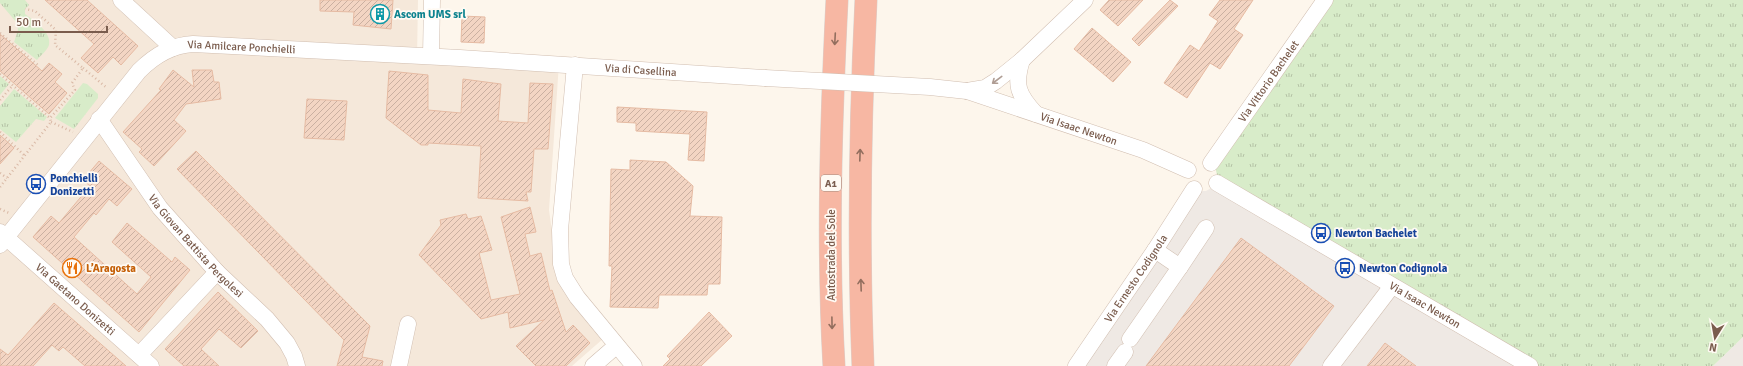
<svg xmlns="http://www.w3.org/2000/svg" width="1743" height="366" font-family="Signika,sans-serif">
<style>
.residential{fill:#f5e8da}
.industrial{fill:#efe9e4}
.grass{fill:url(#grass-tufts)}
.building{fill:url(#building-hatch);stroke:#e6bba3}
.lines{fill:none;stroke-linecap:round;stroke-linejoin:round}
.minor-casing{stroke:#d1beb0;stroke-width:17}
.highway-casing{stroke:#dad1cd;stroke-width:23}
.path{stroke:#d9b8a5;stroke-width:2.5;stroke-dasharray:1 3;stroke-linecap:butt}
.minor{stroke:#fff;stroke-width:16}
.highway{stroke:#f7b7a3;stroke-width:22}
.minor-bridge-casing{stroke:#d1beb0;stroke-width:17;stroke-linecap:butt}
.minor-bridge{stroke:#fff;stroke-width:16}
.oneway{stroke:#936e5e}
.oneway2{stroke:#af9d94}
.labels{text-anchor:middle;stroke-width:3.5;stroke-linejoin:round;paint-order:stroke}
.shield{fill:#fffaf3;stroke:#a28b7f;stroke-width:1}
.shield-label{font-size:10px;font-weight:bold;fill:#7a5c4d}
.culture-label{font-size:11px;font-weight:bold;fill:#0d838f;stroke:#fffaf3;text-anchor:start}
.street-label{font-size:11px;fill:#7a5c4d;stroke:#fffaf3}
.transit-label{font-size:11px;font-weight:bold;fill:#164399;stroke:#fffaf3;text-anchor:start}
.food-label{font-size:11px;font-weight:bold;fill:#c56008;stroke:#fffaf3;text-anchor:start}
</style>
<defs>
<pattern id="grass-tufts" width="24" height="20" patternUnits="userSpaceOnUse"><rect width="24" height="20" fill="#d8ecc9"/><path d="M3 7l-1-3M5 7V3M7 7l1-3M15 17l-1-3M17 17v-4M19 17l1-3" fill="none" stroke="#b4c2a5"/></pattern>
<pattern id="building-hatch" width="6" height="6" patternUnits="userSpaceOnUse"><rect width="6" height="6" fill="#f3d5c3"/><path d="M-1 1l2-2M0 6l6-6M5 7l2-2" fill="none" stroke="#cab0a1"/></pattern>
</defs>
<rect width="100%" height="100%" fill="#fdf6ec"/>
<polygon class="residential" points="0,0 418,0 417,57 559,63 549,210 559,282 604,338 572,366 0,366"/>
<g class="industrial">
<polygon points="1213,187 1530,366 1076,366 1199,191 1206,191"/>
<polygon points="1743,337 1743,366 1713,366"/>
</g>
<g class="grass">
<path d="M0,0H25L29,5L25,9V14C34,21 52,32 49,45C47,51 40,56 37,60L14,42L18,30L17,23L0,3Z"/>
<polygon points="1325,0 1743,0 1743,337 1713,366 1530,366 1218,178 1215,167"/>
<polygon points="0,76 9,84 0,95"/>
<polygon points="83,83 87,84 98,94 98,98 74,129 55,118"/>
<polygon points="14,89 47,117 44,121 36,119 16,142 0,129 0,106"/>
</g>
<g class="building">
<polygon points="45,0 87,0 138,46 121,65 113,57 98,73 81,58 94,44"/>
<polygon points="320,0 393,0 391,29 353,25 354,12 320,11"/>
<polygon points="1109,0 1143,0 1118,26 1100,10"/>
<polygon points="1170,0 1178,6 1139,46 1132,39"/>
<polygon points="1220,0 1253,0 1234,29 1243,35 1220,69 1210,63 1187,98 1164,83 1190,45 1199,51 1218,21 1209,15"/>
<polygon points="462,16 485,17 484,43 461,42"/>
<polygon points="1092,28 1131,62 1113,82 1074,49"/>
<polygon points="0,34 42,71 49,63 62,74 55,82 67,93 49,114 0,71"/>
<polygon points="173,70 194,87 192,70 212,70 214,82 219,82 221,99 186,104 174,120 186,131 154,166 139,152 142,149 123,132 161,90 159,89"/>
<polygon points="389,71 428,75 428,110 461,113 463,79 501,84 498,121 528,123 530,83 553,84 548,149 534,149 531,192 526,192 528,201 478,198 481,146 428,143 428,145 421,145 386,118"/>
<polygon points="307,99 347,101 344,140 304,138"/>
<polygon points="617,107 707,112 704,161 688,160 690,134 636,131 636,123 617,122"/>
<polygon points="0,135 14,148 0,164"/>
<polygon points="196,151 370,326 362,357 383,361 382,366 337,366 344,340 177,169"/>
<polygon points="630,160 666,162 693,186 690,216 722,217 720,284 708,284 707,295 659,295 658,308 610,307 612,266 609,266 611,169 630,170"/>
<polygon points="99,161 132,189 117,206 109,199 96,215 94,213 74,237 137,294 151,277 112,242 127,223 172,262 175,257 190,270 139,332 33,237 51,216 59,223 90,186 83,180"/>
<polygon points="530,207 536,232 525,234 530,256 541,253 550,291 552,290 566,332 573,325 590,343 566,366 536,366 516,346 544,320 510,328 508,312 481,319 419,255 441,225 440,220 466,214 468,219 481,216 492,250 479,253 491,300 520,294 501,217"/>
<polygon points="1241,238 1334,306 1289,366 1146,366"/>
<polygon points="218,292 258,331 241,348 219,329 201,349 219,366 184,366 165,349"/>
<polygon points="54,303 126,366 85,366 63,347 59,351 52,345 33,366 0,366 0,349 8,355"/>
<polygon points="709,312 732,336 701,366 663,366 670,359 667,356"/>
<polygon points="1385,343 1416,366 1367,366"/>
</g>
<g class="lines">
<defs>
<g id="minor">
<polyline points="121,0 173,48"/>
<polyline points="431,56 432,0"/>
<path d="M1022,60C1014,85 1018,95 1036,114"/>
<polyline points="575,65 560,230 561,264 565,278 577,297 634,366"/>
<path id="s1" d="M967,91L1143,150L1188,170"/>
<polyline points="967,91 985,88 996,81 1022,60 1085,0"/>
<path id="s2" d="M99,119L160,208L217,272L267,319L287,343L294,356L297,366"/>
<path id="s3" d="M1211,163L1325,0"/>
<path id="s4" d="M1217,183L1530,366"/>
<path id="s5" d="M0,232L151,366"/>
<path id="s6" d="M0,245L139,71C154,56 171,45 193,44L460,58L765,78"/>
<polyline points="1180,267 1206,228"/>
<polyline points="1130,339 1180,267 1155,250"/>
<polyline points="139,355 217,272"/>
<polyline points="399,366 408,324"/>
<polyline points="593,366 616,346"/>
<path id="s7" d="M1076,366L1155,250L1194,189"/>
<polyline points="1115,366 1125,352"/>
<polyline points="1331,366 1392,286"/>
</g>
<g id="highway">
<path d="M834,366C827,244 831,122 837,0"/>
<path d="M863,366C858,244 860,122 866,0"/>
</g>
</defs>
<use href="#minor" class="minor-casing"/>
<use href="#highway" class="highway-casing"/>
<g class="path">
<polyline points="0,33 39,66"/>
<polyline points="83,68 107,88"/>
<polyline points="0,74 50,118"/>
<polyline points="0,100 13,85"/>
<polyline points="51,122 73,132"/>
<polyline points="0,132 25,156"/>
<polyline points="0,173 7,178"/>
<polyline points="0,187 51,122 50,118 75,90 72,83 83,68 55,45 56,30 35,11 25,9"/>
<polyline points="0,209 9,213"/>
</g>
<use href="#minor" class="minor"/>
<use href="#highway" class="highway"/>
<defs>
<polyline id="minor-bridge" points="765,78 930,87 967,91"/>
</defs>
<use href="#minor-bridge" class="minor-bridge-casing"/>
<use href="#minor-bridge" class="minor-bridge"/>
</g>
<defs><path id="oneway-shaft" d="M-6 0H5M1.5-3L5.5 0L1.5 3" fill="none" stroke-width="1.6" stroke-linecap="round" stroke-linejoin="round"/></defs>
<g class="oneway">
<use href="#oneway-shaft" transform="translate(835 39) rotate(93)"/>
<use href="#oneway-shaft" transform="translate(860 155) rotate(-88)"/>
<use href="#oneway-shaft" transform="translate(861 285) rotate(-92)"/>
<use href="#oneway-shaft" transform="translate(832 323) rotate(89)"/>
</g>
<use class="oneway2" href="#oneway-shaft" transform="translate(997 80) rotate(143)"/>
<defs>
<symbol id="building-ring" viewBox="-11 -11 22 22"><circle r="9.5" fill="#fffaf3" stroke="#0f9aa8" stroke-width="1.5"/><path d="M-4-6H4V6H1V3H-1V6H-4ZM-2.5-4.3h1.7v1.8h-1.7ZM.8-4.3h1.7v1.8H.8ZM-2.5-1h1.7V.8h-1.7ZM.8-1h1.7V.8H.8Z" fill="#0f9aa8"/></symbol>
<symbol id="bus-ring" viewBox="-11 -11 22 22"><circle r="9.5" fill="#fffaf3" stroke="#1a4fb4" stroke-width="1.5"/><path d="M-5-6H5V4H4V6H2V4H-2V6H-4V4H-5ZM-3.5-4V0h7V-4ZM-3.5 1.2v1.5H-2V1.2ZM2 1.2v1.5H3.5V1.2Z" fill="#1a4fb4"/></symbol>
<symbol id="restaurant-ring" viewBox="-11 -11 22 22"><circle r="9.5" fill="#fffaf3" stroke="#e8710a" stroke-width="1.5"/><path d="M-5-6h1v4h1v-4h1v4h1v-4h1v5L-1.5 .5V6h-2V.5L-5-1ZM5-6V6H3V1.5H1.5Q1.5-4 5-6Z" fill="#e8710a"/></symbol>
</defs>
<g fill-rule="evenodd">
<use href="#building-ring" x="369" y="3" width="22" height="22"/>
<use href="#bus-ring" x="25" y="173" width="22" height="22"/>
<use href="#bus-ring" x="1310" y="222" width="22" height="22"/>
<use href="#restaurant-ring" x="61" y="257" width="22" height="22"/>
<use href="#bus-ring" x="1334" y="257" width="22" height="22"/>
</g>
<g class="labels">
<rect class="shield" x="821" y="175" width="20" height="16" rx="3"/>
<g class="shield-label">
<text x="831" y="187">A1</text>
</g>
<g class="culture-label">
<text x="394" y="18">Ascom UMS srl</text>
</g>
<g class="street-label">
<text dy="4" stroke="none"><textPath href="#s6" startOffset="333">Via Amilcare Ponchielli</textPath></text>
<text dy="4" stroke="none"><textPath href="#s6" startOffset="733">Via di Casellina</textPath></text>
<text dy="4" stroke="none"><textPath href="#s3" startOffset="100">Via Vittorio Bachelet</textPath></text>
<text dy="4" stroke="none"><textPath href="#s1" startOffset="118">Via Isaac Newton</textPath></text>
<text dy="4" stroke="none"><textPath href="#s2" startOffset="160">Via Giovan Battista Pergolesi</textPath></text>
<text transform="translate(831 255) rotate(-90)" y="4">Autostrada del Sole</text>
<text dy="4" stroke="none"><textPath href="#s7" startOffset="106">Via Ernesto Codignola</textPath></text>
<text dy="4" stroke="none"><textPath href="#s5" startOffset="101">Via Gaetano Donizetti</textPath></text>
<text dy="4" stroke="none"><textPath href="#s4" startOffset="241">Via Isaac Newton</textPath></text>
</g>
<g class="transit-label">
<text x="50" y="182">Ponchielli<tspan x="50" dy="13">Donizetti</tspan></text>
<text x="1335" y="237">Newton Bachelet</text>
<text x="1359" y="272">Newton Codignola</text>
</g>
<g class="food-label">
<text x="86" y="272">L’Aragosta</text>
</g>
</g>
<g transform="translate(1715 338) rotate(191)" stroke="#fffaf3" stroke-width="3" paint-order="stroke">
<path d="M0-3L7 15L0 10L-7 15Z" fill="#7a5c4d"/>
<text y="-6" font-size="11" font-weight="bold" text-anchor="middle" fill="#7a5c4d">N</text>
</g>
<path d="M10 26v6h97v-6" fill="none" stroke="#7a5c4d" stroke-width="2"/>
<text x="16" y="26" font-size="12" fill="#7a5c4d" stroke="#fffaf3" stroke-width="3" paint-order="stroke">50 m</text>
</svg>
